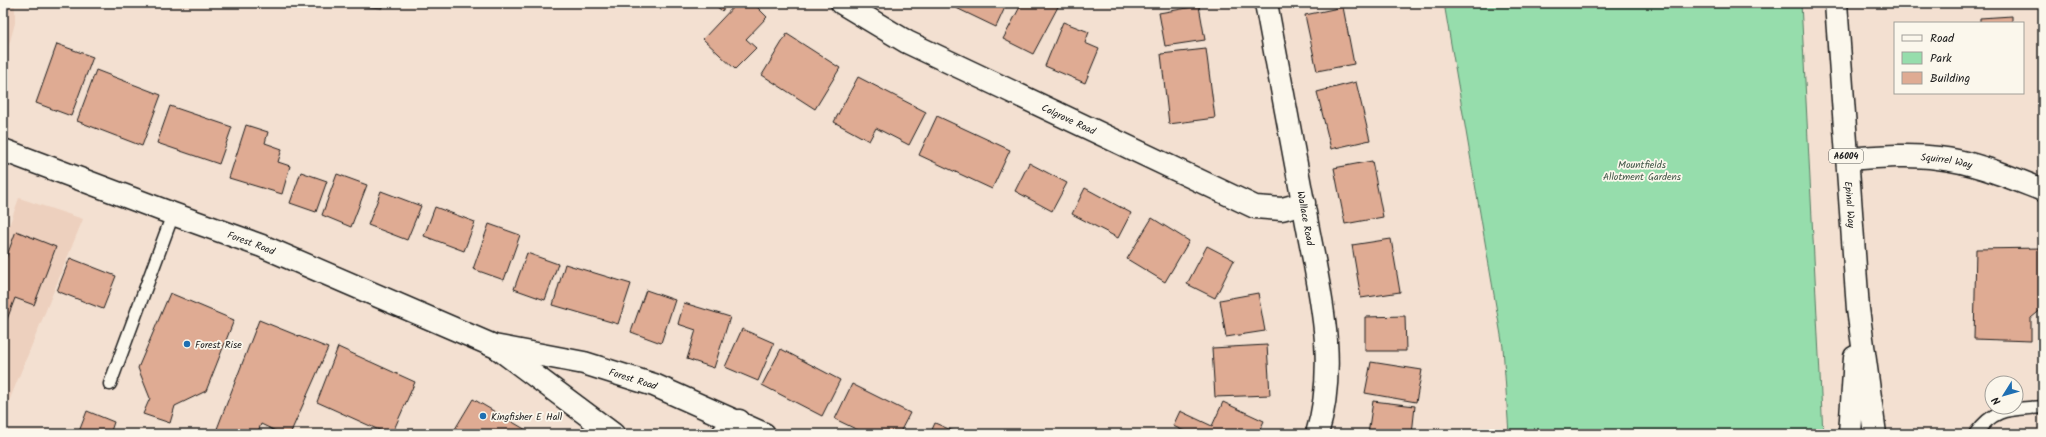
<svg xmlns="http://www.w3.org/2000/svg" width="2046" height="437" font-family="Kalam,sans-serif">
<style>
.built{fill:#edd0be}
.green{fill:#96ddac;stroke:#597c64}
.building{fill:#dfab93;stroke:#1c1c1c}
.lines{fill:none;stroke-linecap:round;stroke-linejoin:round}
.lane-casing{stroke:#1c1c1c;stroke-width:15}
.street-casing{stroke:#1c1c1c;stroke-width:25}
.secondary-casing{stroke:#1c1c1c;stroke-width:25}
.primary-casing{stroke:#1c1c1c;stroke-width:25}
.lane{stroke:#fbf7ec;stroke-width:12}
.street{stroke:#fbf7ec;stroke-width:22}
.secondary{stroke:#fbf7ec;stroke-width:22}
.primary{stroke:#fbf7ec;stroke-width:22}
.poi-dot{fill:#1f6fb2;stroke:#fbf7ec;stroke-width:1.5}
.labels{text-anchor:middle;stroke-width:3.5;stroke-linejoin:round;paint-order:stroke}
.shield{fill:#fbf7ec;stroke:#5f5e5a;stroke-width:1}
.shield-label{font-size:9px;font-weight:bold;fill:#1c1c1c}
.street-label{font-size:10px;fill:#1c1c1c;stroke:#fbf7ec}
.park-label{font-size:10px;fill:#415647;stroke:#fbf7ec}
.poi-label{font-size:10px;fill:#1c1c1c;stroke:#fbf7ec;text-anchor:start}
</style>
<rect width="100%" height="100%" fill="#f3e0d1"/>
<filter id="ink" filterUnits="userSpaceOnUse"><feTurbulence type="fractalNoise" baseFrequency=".025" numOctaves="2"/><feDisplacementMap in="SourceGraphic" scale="8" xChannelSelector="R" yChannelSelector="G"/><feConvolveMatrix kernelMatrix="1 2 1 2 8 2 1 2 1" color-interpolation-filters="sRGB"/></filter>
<g filter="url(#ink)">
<g class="built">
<polygon points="3,3 15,3 15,23 9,45 5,98 3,102"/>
<polygon points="19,198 83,219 3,416 3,243"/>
</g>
<polygon class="green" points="1444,3 1801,3 1823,434 1509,434 1503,347"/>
<g class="building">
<polygon points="359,3 382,3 382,8 359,6"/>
<polygon points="713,3 728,3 722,11"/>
<polygon points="737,3 753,3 767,17 746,39 756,48 735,69 703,39"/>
<polygon points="949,3 1007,3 996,27 948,4"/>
<polygon points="1022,3 1035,5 1036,3 1060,3 1033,54 1003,39"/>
<polygon points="1199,6 1205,40 1165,46 1159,13"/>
<polygon points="1343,7 1354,64 1317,71 1305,15"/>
<polygon points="2012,16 2012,23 1980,23 1980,18"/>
<polygon points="1063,22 1089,32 1085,43 1099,49 1085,83 1045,66"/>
<polygon points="787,34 840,68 815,109 762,75"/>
<polygon points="57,44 93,57 71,116 36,103"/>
<polygon points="1206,49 1215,118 1169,124 1161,54"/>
<polygon points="96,70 161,95 142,146 77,121"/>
<polygon points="858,77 926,112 909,145 876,128 869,141 834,122"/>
<polygon points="1356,82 1370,140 1331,149 1317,92"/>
<polygon points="170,106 232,127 219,164 157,143"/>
<polygon points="937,116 1010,150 992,189 919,155"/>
<polygon points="246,125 268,132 265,143 282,149 278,162 290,166 282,194 229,178"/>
<polygon points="1372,161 1383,217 1345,224 1334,168"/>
<polygon points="1029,163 1067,183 1052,211 1015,191"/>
<polygon points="301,172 327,181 316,212 290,203"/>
<polygon points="337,174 367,185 351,227 322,215"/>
<polygon points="1085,188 1131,213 1118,238 1072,214"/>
<polygon points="381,191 421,206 407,240 368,225"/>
<polygon points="435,207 475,222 464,251 424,236"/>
<polygon points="1152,218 1189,241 1165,282 1127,259"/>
<polygon points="489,224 520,235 504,280 473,269"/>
<polygon points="16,231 56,247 34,305 15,298 3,330 3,257 6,258"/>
<polygon points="1391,239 1400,292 1361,298 1352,245"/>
<polygon points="1207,246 1234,260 1215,298 1187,284"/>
<polygon points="2043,248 2043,308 2031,318 2031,341 1974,339 1976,249"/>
<polygon points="527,253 558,264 545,300 514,289"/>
<polygon points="70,258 116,276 103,309 57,291"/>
<polygon points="565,264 631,284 618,324 553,305"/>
<polygon points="646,290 675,300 661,343 631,332"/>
<polygon points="170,293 234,320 206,391 175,406 170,423 143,414 150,398 138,368"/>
<polygon points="1258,293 1265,331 1226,337 1220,300"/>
<polygon points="684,303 730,317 714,368 687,359 696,330 678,324"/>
<polygon points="1405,316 1406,351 1365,351 1365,317"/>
<polygon points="259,320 328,348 290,434 282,434 261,424 257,434 215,434"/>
<polygon points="742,329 774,343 758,381 725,367"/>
<polygon points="1267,345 1270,395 1215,397 1212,348"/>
<polygon points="338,347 415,382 392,434 388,434 317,402"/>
<polygon points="781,349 840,380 822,416 762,385"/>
<polygon points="1371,362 1422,370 1416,402 1365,393"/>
<polygon points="852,384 910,413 899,434 866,434 835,419"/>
<polygon points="473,399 533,434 452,434"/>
<polygon points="1373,401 1415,406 1412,434 1368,434"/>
<polygon points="1223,402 1264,421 1258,434 1191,434 1173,426 1180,411 1212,426"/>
<polygon points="87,411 114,422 110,434 78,434"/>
<polygon points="935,423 960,434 930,434"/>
</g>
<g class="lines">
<defs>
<g id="lane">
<polyline points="110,384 173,214"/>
<path d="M1975,434C1996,406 2010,410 2043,407"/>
</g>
<g id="street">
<path id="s1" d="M842,3L907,42L1255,207L1282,209L1304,203"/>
<path id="s2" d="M1266,3C1279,75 1293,146 1306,218C1319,289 1339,362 1317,434"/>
<path id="s3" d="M1847,159C1877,157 1907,154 1938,158C1975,162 2009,177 2043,190"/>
</g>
<g id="secondary">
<path id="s4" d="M3,150L173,214L262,246L494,346L584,363L654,385L764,434"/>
<polyline points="499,349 613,434"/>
<polyline points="723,434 739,421"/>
</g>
<g id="primary">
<path id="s5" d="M1836,3L1858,309L1875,434"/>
<polyline points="1850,434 1855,357"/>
</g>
</defs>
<use href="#lane" class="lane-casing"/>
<use href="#street" class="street-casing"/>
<use href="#secondary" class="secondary-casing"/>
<use href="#primary" class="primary-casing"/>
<use href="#lane" class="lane"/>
<use href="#street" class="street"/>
<use href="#secondary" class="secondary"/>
<use href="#primary" class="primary"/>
</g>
</g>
<g class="poi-dot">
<circle cx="187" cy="344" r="4"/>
<circle cx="483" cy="416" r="4"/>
</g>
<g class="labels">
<rect class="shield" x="1829" y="149" width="34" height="14" rx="3"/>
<g class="shield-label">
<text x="1846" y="159">A6004</text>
</g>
<g class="street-label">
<text dy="4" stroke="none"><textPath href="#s1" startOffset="255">Colgrove Road</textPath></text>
<text dy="4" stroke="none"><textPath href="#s3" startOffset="100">Squirrel Way</textPath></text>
<text dy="4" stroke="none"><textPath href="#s5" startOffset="202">Epinal Way</textPath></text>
<text dy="4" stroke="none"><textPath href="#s2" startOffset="219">Wallace Road</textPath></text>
<text dy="4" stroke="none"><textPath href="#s4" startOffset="265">Forest Road</textPath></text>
<text dy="4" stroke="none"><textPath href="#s4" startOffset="672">Forest Road</textPath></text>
</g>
<g class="park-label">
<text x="1642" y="168">Mountfields<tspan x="1642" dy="12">Allotment Gardens</tspan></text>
</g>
<g class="poi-label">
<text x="195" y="348">Forest Rise</text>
<text x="491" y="420">Kingfisher E Hall</text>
</g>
</g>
<rect width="2046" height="437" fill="none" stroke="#fbf7ec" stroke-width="16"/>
<rect x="8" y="8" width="2030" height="421" fill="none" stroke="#1c1c1c" stroke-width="1.5" filter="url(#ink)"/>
<rect x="1894" y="22" width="130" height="72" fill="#fbf7ec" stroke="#a29f99"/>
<rect x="1902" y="35" width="20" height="6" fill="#fbf7ec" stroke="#a29f99"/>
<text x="1930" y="42" font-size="12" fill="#1c1c1c">Road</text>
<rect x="1902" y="52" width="20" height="12" fill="#96ddac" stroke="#a29f99"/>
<text x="1930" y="62" font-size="12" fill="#1c1c1c">Park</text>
<rect x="1902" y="72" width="20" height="12" fill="#dfab93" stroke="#a29f99"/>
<text x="1930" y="82" font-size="12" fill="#1c1c1c">Building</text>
<g transform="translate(2004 395) rotate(233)"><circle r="19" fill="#fbf7ec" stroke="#a29f99"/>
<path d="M0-3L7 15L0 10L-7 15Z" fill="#1f6fb2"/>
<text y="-6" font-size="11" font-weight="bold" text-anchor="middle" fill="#1c1c1c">N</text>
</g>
</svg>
